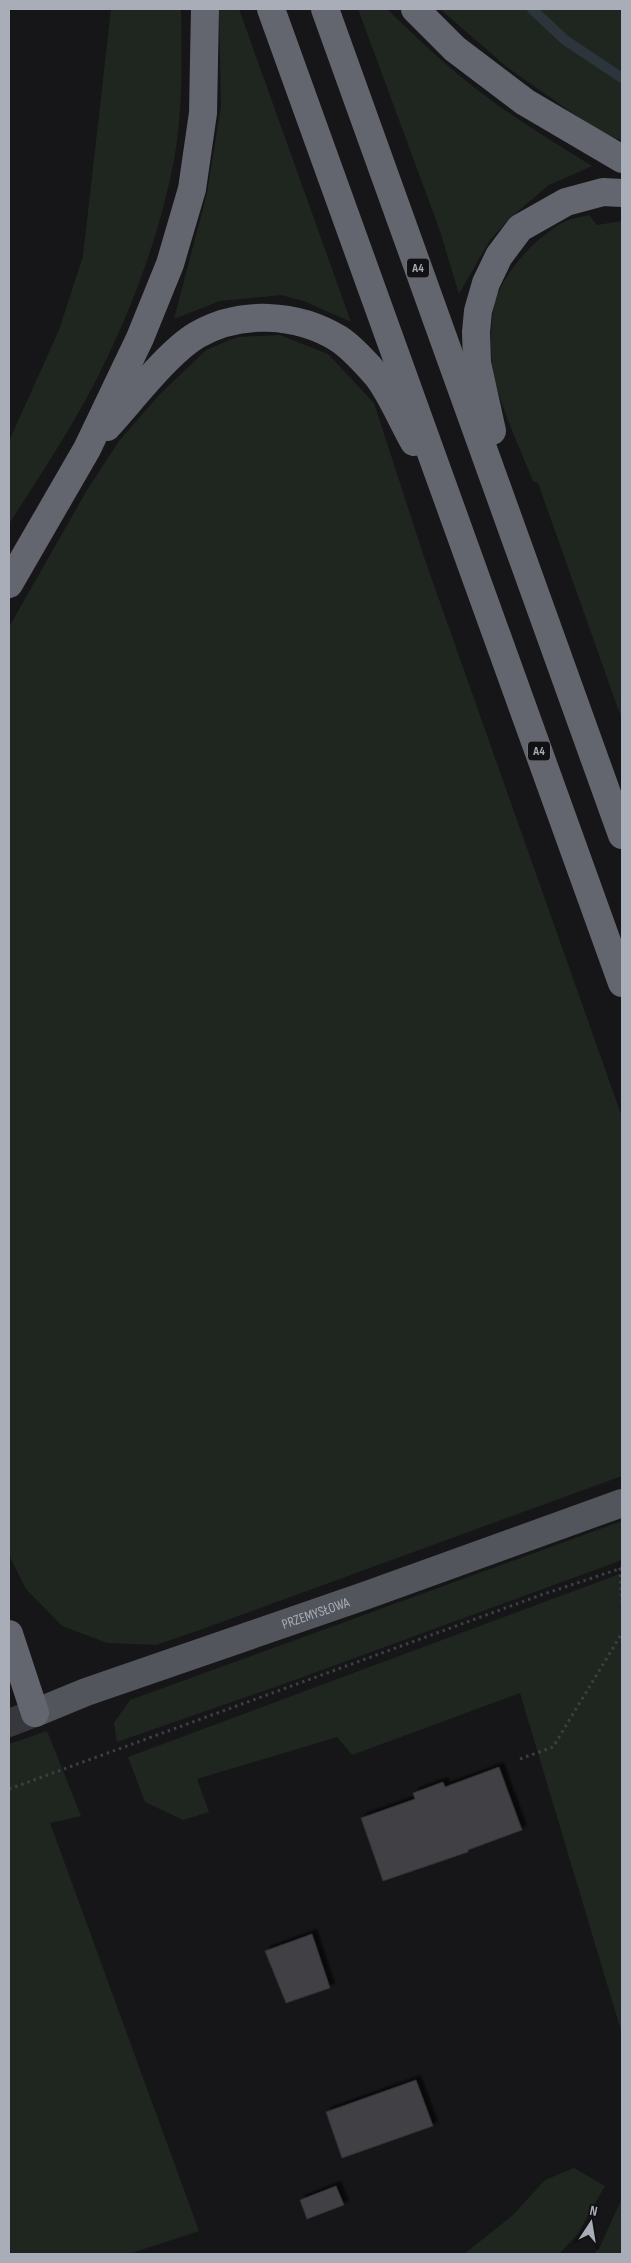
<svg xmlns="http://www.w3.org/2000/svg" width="631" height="2263" font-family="'Sofia Sans Condensed',sans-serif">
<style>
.green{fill:#1e261f}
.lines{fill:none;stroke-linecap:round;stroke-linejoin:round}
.stream{stroke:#2c353c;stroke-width:10}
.building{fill:#404145;stroke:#303034;filter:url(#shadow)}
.path{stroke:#3d3f44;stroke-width:3;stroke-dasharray:2.5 4;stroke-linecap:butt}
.minor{stroke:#37383d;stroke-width:28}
.major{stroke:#53555c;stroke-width:28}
.highway{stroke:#63666e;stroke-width:28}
.labels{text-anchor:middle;stroke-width:4;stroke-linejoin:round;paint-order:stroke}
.shield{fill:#111113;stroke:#7b7e86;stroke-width:1}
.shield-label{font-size:12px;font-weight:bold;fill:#a8adb8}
.street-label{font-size:14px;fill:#a8adb8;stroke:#111113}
</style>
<defs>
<filter id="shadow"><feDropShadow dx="4.5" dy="-4.5" stdDeviation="1" flood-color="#0009"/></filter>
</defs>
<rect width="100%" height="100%" fill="#161618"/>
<g class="green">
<path d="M111,9H181C182,59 183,111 174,160C159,239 129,317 92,388C67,435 37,480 9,524V441L59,330L83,256Z"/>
<polygon points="219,9 239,9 351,322 304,301 281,295 220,301 174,319 207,193 221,106"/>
<path d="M358,9H387C415,36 444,64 475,88C512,117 552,141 592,166L549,185L510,218L490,240L459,294L440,231Z"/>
<polygon points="440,9 622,9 622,141 598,131 508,68"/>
<path d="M589,215L597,225L622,221V720L538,483L533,481C520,449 504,415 495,381C489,363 490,312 497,295C510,266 533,241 560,224C568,219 580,217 589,215Z"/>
<polygon points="280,335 328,354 374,403 424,557 622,1117 622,1476 197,1631 156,1645 107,1643 62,1626 26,1589 9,1555 9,627 87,490 119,441 159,395 206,350 237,337"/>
<polygon points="622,1521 622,1560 292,1681 117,1742 114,1723 130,1700"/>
<polygon points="622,1573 622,2034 520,1693 352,1755 337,1737 197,1779 209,1812 183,1820 145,1802 128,1757"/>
<polygon points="47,1731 81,1816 50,1823 199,2231 129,2254 9,2254 9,1744"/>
<polygon points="574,2168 605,2186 577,2235 559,2254 464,2254 513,2215 545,2180"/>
<polygon points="622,2198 622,2254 593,2254 599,2249"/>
</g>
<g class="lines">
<polyline class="stream" points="532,9 565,40 622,78"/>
</g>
<g class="building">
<polygon points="499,1767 522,1830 468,1850 468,1852 383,1881 361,1818 415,1799 413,1793 443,1782 445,1787"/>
<polygon points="312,1934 330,1988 286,2003 265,1951"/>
<polygon points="416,2080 433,2126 342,2158 326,2112"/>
<polygon points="336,2186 344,2205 307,2219 300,2200"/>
</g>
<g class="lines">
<g class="path">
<polyline points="620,1568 622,1604"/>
<polyline points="520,1759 553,1747 622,1633"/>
<polyline points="9,1789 541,1595 622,1568"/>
</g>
<polyline class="minor" points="9,1723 35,1713"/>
<path class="major" id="s1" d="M35,1713L86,1692L367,1595L622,1503"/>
<g class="highway">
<polyline points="271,9 622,983"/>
<polyline points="325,9 622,835"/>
<polyline points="415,9 455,49 525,102 622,159"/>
<path d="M107,427C131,401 168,352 197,335C240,310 297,313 339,339C350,346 368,365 377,376C390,392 403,423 414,442"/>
<polyline points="492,431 477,363 476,332 478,311 486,283 499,256 520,228 566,202 603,192 622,193"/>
<polyline points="9,584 87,449 140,338 170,264 192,189 203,113 205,9"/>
<polyline points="9,1634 35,1713"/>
</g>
</g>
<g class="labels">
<g class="shield">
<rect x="407" y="258.5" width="22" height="19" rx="4"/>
<rect x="528" y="741.5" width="22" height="19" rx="4"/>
</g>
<g class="shield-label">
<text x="418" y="272">A4</text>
<text x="539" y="755">A4</text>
</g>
<g class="street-label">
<text dy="5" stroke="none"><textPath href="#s1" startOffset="298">PRZEMYSŁOWA</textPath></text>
</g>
</g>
<rect width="631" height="2263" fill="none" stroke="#a8adb8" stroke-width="20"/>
<g transform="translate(591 2223) rotate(12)" stroke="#111113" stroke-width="4" paint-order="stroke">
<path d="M0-4L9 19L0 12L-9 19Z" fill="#a8adb8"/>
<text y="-8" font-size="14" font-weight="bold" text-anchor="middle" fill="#a8adb8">N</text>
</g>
</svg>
